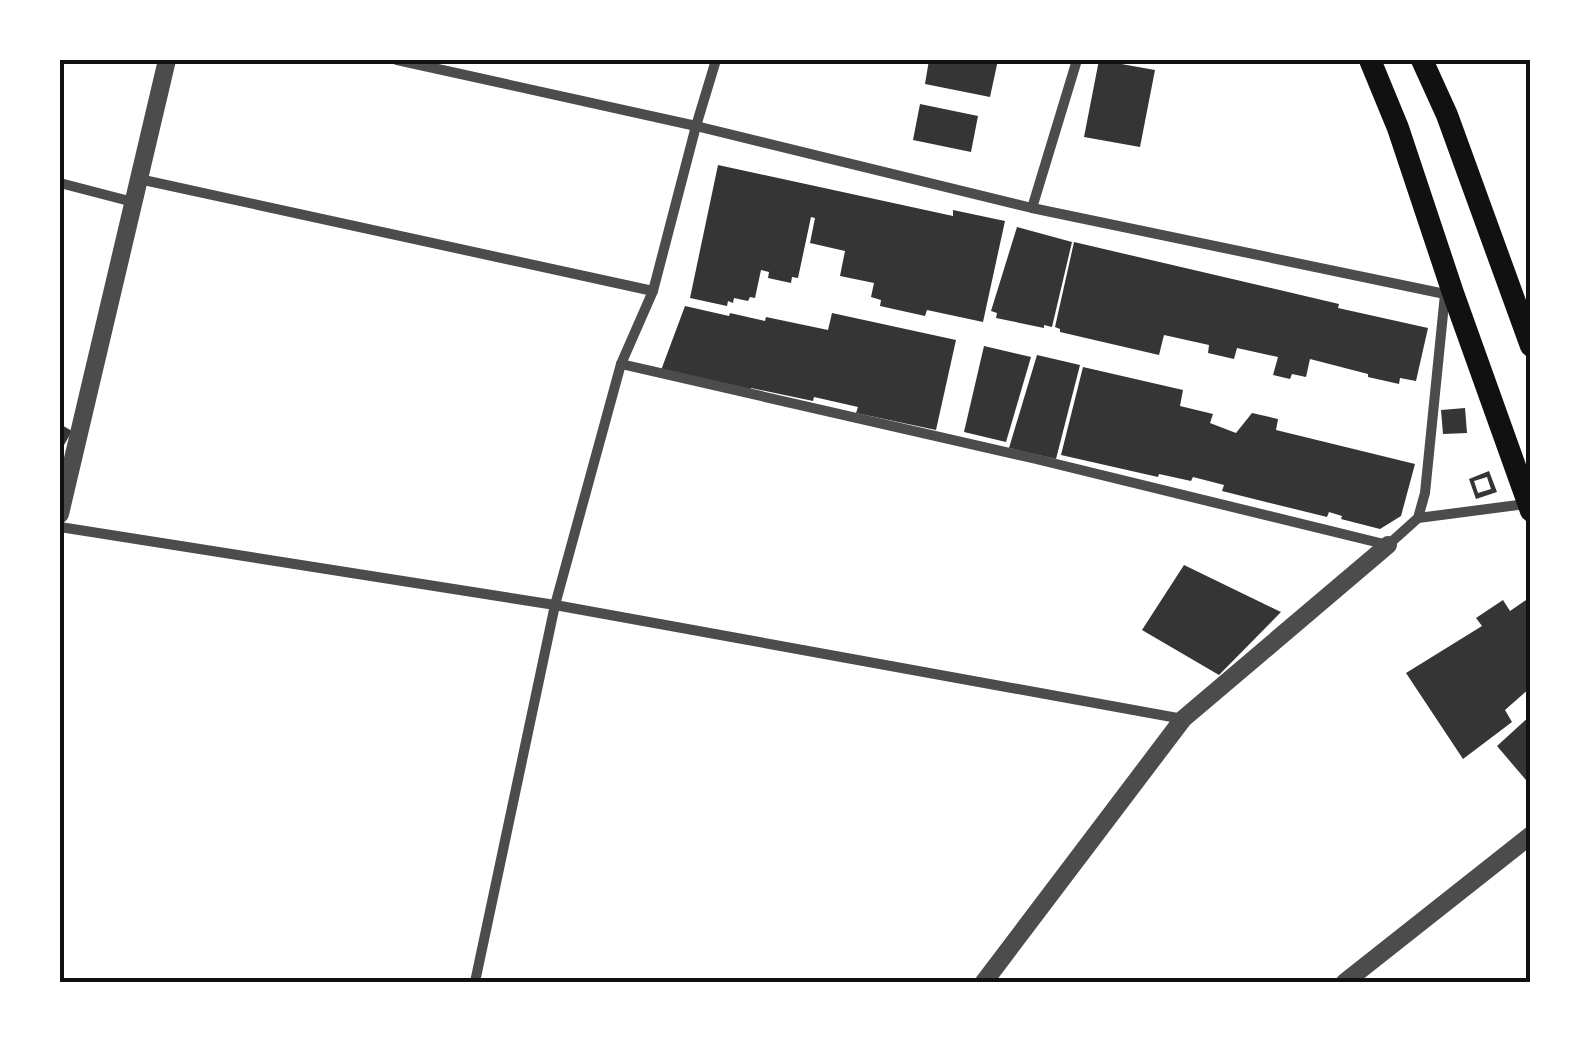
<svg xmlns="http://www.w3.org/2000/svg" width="1591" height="1042" font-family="Lato,sans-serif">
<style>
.building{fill:#353535;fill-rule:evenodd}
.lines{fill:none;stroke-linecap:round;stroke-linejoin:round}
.minor{stroke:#4c4c4c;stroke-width:10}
.tertiary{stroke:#4c4c4c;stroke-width:18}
.primary{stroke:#111;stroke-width:22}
.neatline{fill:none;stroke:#111;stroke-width:4}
</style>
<rect width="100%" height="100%" fill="#fff"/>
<g class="building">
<polygon points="929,60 998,60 990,97 925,84"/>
<polygon points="1099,60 1155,70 1140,147 1084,137"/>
<polygon points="920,104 978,116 971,152 913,140"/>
<polygon points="718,165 953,216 953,210 1005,221 983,322 927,310 925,316 880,306 881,300 871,297 874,283 840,276 845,251 810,243 815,218 811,217 798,278 792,277 791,283 768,278 769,272 761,270 755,298 750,297 748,301 734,298 733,303 728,301 727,306 690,298"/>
<polygon points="1017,227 1072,242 1052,327 1044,325 1044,328 996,318 997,313 991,311"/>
<polygon points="1074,242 1339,304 1338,308 1428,328 1416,381 1400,378 1399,384 1368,377 1368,374 1310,359 1306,377 1292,374 1290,379 1273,375 1278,357 1237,348 1234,359 1208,353 1209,345 1164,335 1159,355 1060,332 1060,329 1055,327"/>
<polygon points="685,306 729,316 730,313 765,321 766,317 828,330 832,313 956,340 936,430 856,413 858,407 814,397 813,401 751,388 750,392 660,373"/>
<polygon points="984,346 1031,357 1006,442 964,432"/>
<polygon points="1037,355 1080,365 1056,459 1009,448"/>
<polygon points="1083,367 1183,390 1180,406 1213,414 1210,423 1236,433 1252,413 1278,419 1276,430 1415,464 1401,516 1380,529 1341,519 1342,516 1329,512 1327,517 1222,491 1224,485 1193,477 1191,481 1159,474 1158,477 1061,455"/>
<polygon points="1465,408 1467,433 1443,434 1441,410"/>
<polygon points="60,424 72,431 60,452"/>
<path d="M1489,471L1497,492L1476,499L1469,479ZM1487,477L1491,489L1478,493L1474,481Z"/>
<polygon points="1184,565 1281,612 1219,675 1142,630"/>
<polygon points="1529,598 1531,602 1531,687 1505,710 1512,722 1463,759 1406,673 1482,626 1476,618 1503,600 1510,611"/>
<polygon points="1531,715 1531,786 1497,746"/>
</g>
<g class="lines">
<g class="minor">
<polyline points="397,60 696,126 1032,208 1445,294"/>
<polyline points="139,179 653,291"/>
<polyline points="60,183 133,202"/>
<polyline points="1032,208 1077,60"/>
<polyline points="621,364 1036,459 1388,545 1418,518 1425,493 1445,294 1450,293"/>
<polyline points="1418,518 1526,504"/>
<polyline points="60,527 555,605 1183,719"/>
<polyline points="475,982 555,605 621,364 653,291 696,126 716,60"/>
</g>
<g class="tertiary">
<polyline points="60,514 167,60"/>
<polyline points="984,982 1183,719 1388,545"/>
<polyline points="1345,982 1531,835"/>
</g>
<g class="primary">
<polyline points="1370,60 1398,128 1453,293 1531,511"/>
<polyline points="1422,60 1447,115 1531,346"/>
</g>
</g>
<rect width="1591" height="1042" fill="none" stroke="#ffffff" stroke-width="125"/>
<rect x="62" y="62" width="1466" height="918" class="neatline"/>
</svg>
